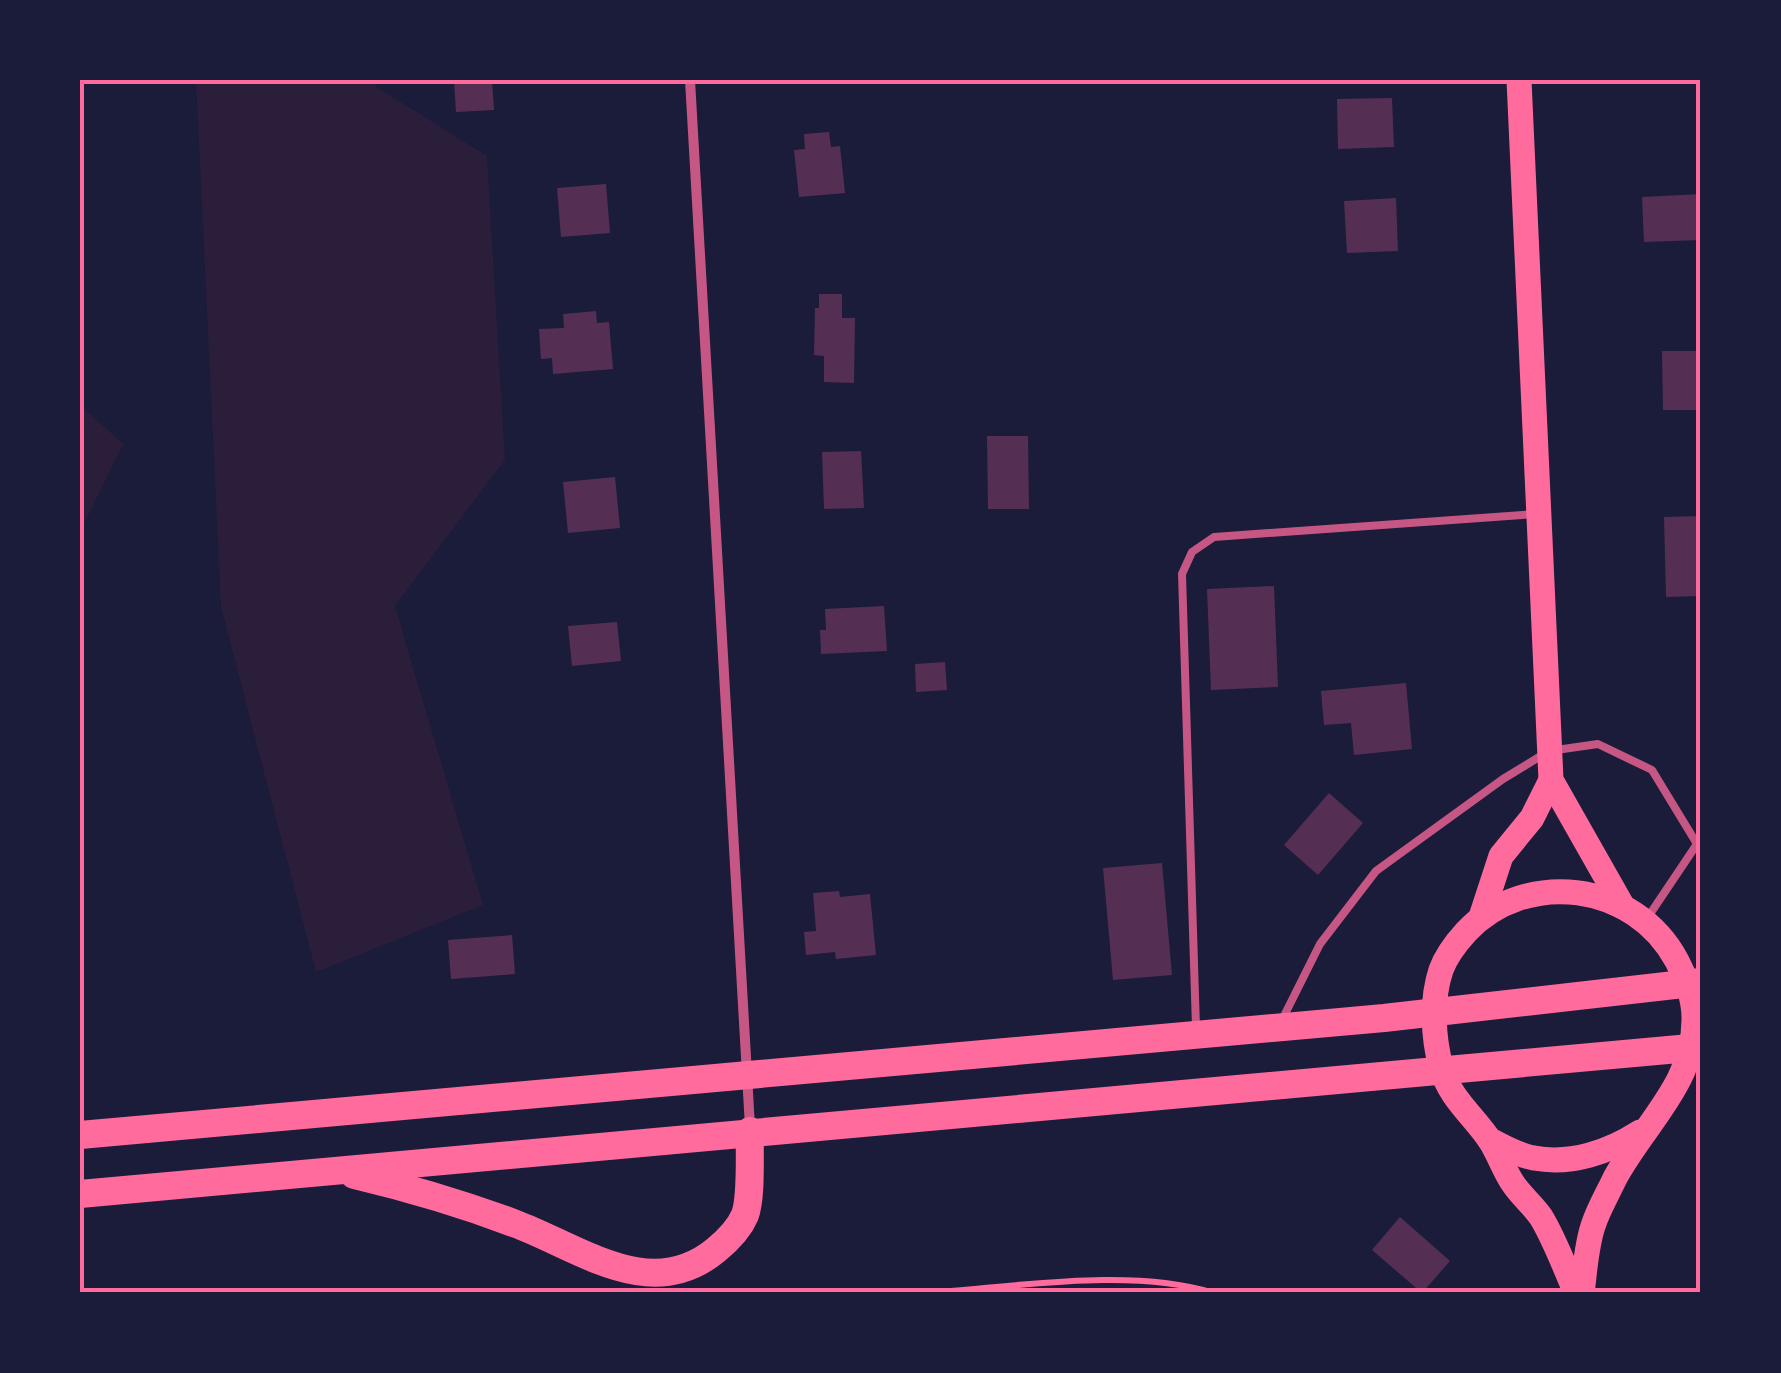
<svg xmlns="http://www.w3.org/2000/svg" width="1781" height="1373" font-family="Commissioner,sans-serif">
<style>
.green{fill:#2a1e3b}
.building{fill:#542f53}
.lines{fill:none;stroke-linecap:round;stroke-linejoin:round}
.path{stroke:#ff6b9d;stroke-width:6}
.service{stroke:#c65784;stroke-width:8}
.minor{stroke:#c65784;stroke-width:10}
.primary{stroke:#ff6b9d;stroke-width:25}
.trunk{stroke:#ff6b9d;stroke-width:28}
.neatline{fill:none;stroke:#ff6b9d;stroke-width:4}
</style>
<rect width="100%" height="100%" fill="#1b1b3a"/>
<g class="green">
<polygon points="196,80 375,80 375,86 487,156 505,460 395,606 483,905 316,972 221,607"/>
<polygon points="80,405 123,444 80,532"/>
</g>
<g class="building">
<polygon points="454,80 492,80 494,110 456,112"/>
<polygon points="1392,98 1394,147 1338,149 1337,99"/>
<polygon points="829,132 831,147 840,146 845,193 799,197 794,150 805,149 804,134"/>
<polygon points="606,184 610,233 561,237 557,188"/>
<polygon points="1701,194 1701,240 1644,242 1642,197"/>
<polygon points="1396,198 1398,251 1347,253 1344,201"/>
<polygon points="819,294 842,294 842,318 855,318 854,383 824,382 824,356 814,355 815,308 819,308"/>
<polygon points="596,311 597,323 609,322 613,369 553,374 552,358 541,359 539,329 564,328 563,314"/>
<polygon points="1662,351 1701,351 1701,410 1663,410"/>
<polygon points="987,436 1028,436 1029,509 988,509"/>
<polygon points="861,451 864,508 824,509 822,452"/>
<polygon points="615,477 620,528 568,533 563,482"/>
<polygon points="1701,516 1701,596 1666,597 1664,517"/>
<polygon points="1274,586 1278,687 1211,690 1207,589"/>
<polygon points="884,606 887,651 821,654 820,630 826,630 825,609"/>
<polygon points="617,622 621,661 572,666 568,626"/>
<polygon points="945,662 947,690 916,692 915,664"/>
<polygon points="1406,683 1412,749 1354,755 1351,723 1324,725 1321,691"/>
<polygon points="1329,793 1363,823 1318,875 1284,845"/>
<polygon points="1162,863 1172,975 1113,980 1103,868"/>
<polygon points="839,891 840,897 870,894 876,955 836,959 835,952 806,955 804,932 816,931 813,893"/>
<polygon points="512,935 515,974 451,979 448,940"/>
<polygon points="1400,1217 1450,1261 1422,1293 1372,1250"/>
</g>
<g class="lines">
<path class="path" d="M927,1293C1014,1287 1131,1267 1214,1293"/>
<g class="service">
<polyline points="1646,920 1697,844 1701,845"/>
<polyline points="1283,1018 1320,944 1376,871 1503,779 1549,751 1598,744 1652,770 1697,844"/>
<polyline points="1196,1028 1182,574 1192,552 1214,537 1535,514"/>
</g>
<polyline class="minor" points="690,80 750,1127"/>
<g class="primary">
<polyline points="1519,80 1551,780 1623,907"/>
<polyline points="1482,914 1501,856 1532,818 1551,780"/>
<path d="M1490,1140C1503,1146 1519,1156 1534,1158C1571,1165 1609,1152 1640,1132"/>
<path d="M1576,1293C1565,1268 1555,1240 1541,1217C1533,1205 1520,1195 1512,1182C1504,1170 1499,1155 1491,1142C1475,1117 1449,1098 1441,1067C1433,1037 1431,1000 1441,970C1446,956 1456,943 1466,932C1526,868 1635,882 1677,961C1686,979 1694,997 1694,1018C1695,1083 1644,1124 1615,1178C1608,1193 1598,1210 1593,1226C1586,1247 1585,1271 1582,1293"/>
</g>
<g class="trunk">
<polyline points="80,1135 1384,1018 1701,982"/>
<path d="M354,1175C409,1188 463,1204 516,1224C580,1248 651,1304 716,1250C727,1241 739,1229 745,1215C752,1196 749,1152 750,1131"/>
<polyline points="80,1194 1701,1047"/>
</g>
</g>
<rect width="1781" height="1373" fill="none" stroke="#1b1b3a" stroke-width="165"/>
<rect x="82" y="82" width="1616" height="1208" class="neatline"/>
</svg>
